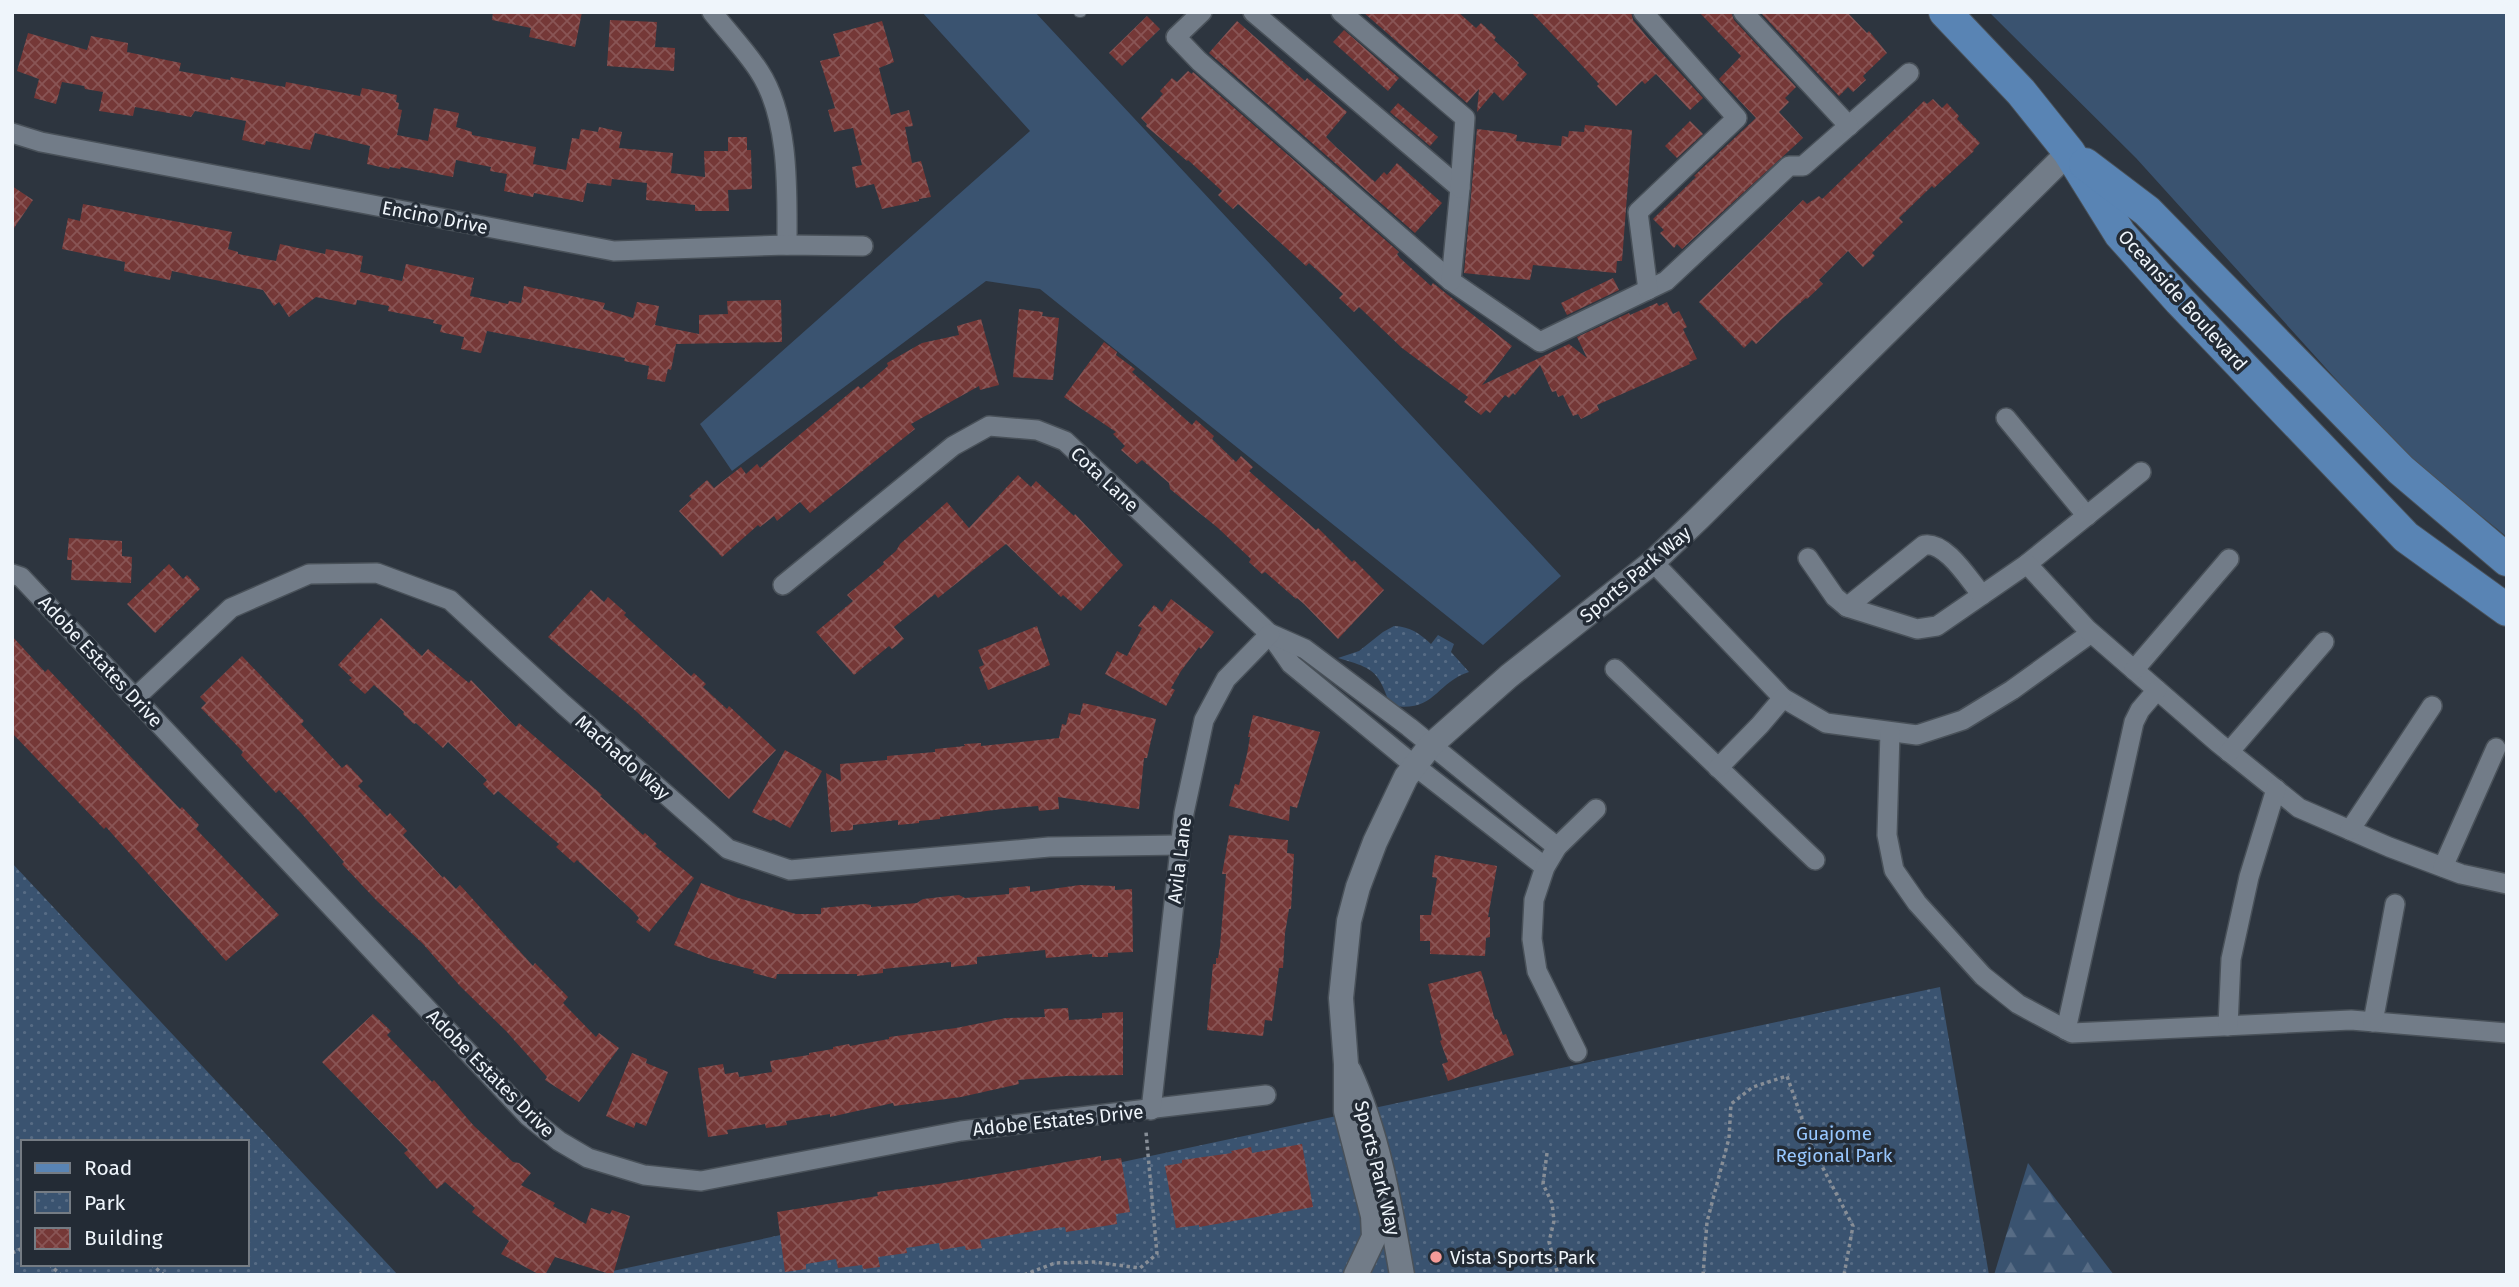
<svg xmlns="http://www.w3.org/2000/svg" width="2519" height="1287" font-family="'Fira Sans',sans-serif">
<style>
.grass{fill:#3a5370}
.forest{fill:url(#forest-firs)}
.park{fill:url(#park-dots);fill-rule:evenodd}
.building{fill:url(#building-cross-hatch)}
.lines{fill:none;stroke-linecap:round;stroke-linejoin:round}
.service-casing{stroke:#495159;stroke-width:12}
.minor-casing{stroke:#495159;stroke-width:22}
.tertiary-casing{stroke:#495159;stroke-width:27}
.primary-casing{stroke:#495159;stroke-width:34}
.path{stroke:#878e97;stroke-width:3.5;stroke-dasharray:3.5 3.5;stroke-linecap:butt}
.service{stroke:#727c88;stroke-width:10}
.minor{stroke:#727c88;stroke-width:19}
.tertiary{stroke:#727c88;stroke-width:24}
.primary{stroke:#5984b4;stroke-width:32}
.poi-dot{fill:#f59b98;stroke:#232b35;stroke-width:2.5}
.labels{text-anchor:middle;stroke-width:7;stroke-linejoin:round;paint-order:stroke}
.street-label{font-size:19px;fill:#eff5fb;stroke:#232b35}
.park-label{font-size:19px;fill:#98c7fe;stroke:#232b35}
.poi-label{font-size:19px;fill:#eff5fb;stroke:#232b35;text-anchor:start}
</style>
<defs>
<pattern id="forest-firs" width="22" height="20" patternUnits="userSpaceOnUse" patternTransform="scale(1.75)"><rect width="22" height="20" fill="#3a5370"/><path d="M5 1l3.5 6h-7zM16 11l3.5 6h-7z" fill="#576c85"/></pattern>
<pattern id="park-dots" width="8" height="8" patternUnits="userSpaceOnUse" patternTransform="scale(1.75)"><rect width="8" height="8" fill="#3a5370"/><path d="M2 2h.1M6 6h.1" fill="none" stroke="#576c85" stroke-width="1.8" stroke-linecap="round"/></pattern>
<pattern id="building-cross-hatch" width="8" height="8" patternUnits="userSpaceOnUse" patternTransform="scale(1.75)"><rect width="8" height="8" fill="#753837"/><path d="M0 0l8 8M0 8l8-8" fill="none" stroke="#895555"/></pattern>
</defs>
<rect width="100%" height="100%" fill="#2d353f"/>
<g class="grass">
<polygon points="922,12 1035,12 1561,576 1483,645 1040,289 986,281 732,471 700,424 1030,131"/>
<polygon points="1989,12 2507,12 2507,537 2400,450 2136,158"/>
</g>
<polygon class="forest" points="2028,1163 2114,1275 1994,1275"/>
<g class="park">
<path d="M1394,626C1411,627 1419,633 1431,644L1438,635L1454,644L1451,652L1469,672C1435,683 1436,712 1393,706C1387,700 1386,693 1382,685C1374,666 1356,664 1338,658L1359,651L1383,632Z"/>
<path d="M12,863L398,1275H12ZM23,1142H247V1264H23Z"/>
<polygon points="1940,987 1989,1275 594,1275"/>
</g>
<g class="building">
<polygon points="493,12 582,12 575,47 529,37 531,28 492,20"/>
<polygon points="1363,12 1458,12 1476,28 1481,23 1496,37 1494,40 1519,63 1517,65 1527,74 1503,101 1494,92 1477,112 1479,89 1467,103"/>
<polygon points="1531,12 1631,12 1633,20 1647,37 1703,98 1690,110 1656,74 1645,84 1642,81 1616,106 1597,86 1599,84 1575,58"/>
<polygon points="1699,12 1731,12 1734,20 1796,87 1785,98 1789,102 1779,112 1803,138 1682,249 1677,244 1674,248 1660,233 1664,230 1653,219 1696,177 1694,176 1756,118 1719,79 1741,56"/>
<polygon points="1760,12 1847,12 1867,33 1869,31 1887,53 1863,76 1866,80 1853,92 1848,87 1839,96"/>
<polygon points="1147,16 1160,29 1122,66 1109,53"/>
<polygon points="610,20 657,22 655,47 675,48 674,71 607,66"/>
<polygon points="882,21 894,62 879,68 891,115 909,110 913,126 905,127 912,163 921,161 931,197 919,199 919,201 882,209 874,184 856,188 852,167 862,165 853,128 834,132 828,110 835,108 820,61 840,56 833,34"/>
<polygon points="1237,21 1305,81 1307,78 1347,112 1326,137 1336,147 1375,182 1384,172 1387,175 1397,163 1442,203 1415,233 1209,53"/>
<polygon points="1344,30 1399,78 1388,91 1333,42"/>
<polygon points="28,33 87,50 91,36 128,43 127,52 181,63 179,71 230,80 231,77 285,87 286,82 360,96 362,88 397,95 396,102 399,103 398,109 402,110 397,135 428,141 434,108 459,113 456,127 472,132 472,135 536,147 533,164 566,170 572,138 579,139 581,129 598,132 599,127 622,132 619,148 673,153 671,173 705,177 704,151 728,151 728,137 747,137 747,150 751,150 752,189 728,190 729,211 695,211 695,205 646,200 647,183 612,179 611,186 587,183 583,202 534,193 533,197 504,191 507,174 490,171 491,167 456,160 453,177 401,167 400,169 390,167 389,169 367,164 370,146 315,133 310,150 266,141 265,145 242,140 246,121 195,111 191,117 135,107 133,116 99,111 103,92 85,89 84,86 62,82 56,104 34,98 39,79 17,71"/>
<polygon points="1188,71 1192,74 1193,72 1399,252 1397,254 1400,258 1431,286 1433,283 1512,346 1482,385 1569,344 1587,358 1577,337 1629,313 1630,315 1657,303 1659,306 1667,302 1673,314 1679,311 1687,327 1683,329 1697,359 1689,362 1690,364 1597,405 1599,410 1581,419 1578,414 1573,416 1563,395 1558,397 1556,391 1552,392 1540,365 1515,395 1513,393 1509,398 1505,395 1490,413 1486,410 1481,415 1464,402 1468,397 1402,348 1359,307 1354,312 1339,298 1343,294 1309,263 1306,266 1238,204 1233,209 1218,195 1222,191 1188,160 1187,161 1146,126 1147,124 1141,118 1163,94 1160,91 1172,78 1177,82"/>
<polygon points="1933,99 1942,108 1947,103 1959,116 1957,119 1980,143 1973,150 1974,151 1934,188 1932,186 1899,218 1903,222 1872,253 1875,256 1863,267 1848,251 1819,280 1823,284 1807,299 1806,298 1783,318 1756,344 1752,340 1744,348 1699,302 1803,200 1807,204 1819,196 1822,199 1924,101 1927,104"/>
<polygon points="1398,103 1438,137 1430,146 1390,112"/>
<polygon points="1690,121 1703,134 1677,158 1665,146"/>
<polygon points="1585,125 1632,130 1622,261 1617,261 1616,273 1533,265 1530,280 1464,273 1477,129 1510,133 1517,135 1516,141 1561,146 1562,136 1568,137 1569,131 1584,132"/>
<polygon points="12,186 33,200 12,231"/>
<polygon points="83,204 232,232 228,249 238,252 238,254 276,261 280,244 325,254 326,249 363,256 360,272 402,281 406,264 474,278 470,296 508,304 509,301 521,303 524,286 605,303 603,309 633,318 637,302 659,306 655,325 699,334 699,315 728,314 727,301 781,300 782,342 676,344 671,370 668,369 665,382 647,379 649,366 624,361 625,358 487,331 481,353 461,349 464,337 440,332 442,325 433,323 434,320 388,311 389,306 357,300 356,305 316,297 289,317 279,302 274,306 263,290 172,271 170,280 124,271 125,262 62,249 68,218 80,221"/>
<polygon points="1613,278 1619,290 1567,315 1561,303"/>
<polygon points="1019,309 1043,312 1042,316 1059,318 1053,380 1013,377"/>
<polygon points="981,319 999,385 980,390 979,386 911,424 915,429 810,513 800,502 777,521 774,516 760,527 758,525 722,557 679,511 692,499 689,496 707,480 714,488 741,467 746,474 757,464 760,468 858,386 861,389 888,366 887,363 922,343 959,335 957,326"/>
<polygon points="1104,342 1117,352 1116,355 1135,369 1132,372 1192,425 1196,420 1214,436 1212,439 1236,462 1241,456 1253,467 1249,471 1316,530 1318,528 1352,562 1354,560 1384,590 1338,639 1304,604 1297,598 1296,599 1265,572 1262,574 1249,562 1251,559 1218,528 1170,489 1169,483 1142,460 1137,464 1121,450 1125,446 1113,434 1116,432 1064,397"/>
<polygon points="1018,475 1031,487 1036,481 1074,516 1075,514 1123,565 1081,611 1063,595 1061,597 1006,544 938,598 935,594 894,627 904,639 892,649 889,646 854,675 816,632 853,601 847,595 884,564 883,562 896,551 900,544 947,502 969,528"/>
<polygon points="69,538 122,541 122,556 132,557 131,583 71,580 72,560 67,560"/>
<polygon points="169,564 183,579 187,575 200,589 155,633 127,604"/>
<polygon points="591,590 604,602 608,597 626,613 624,615 691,676 694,673 706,684 703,687 727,709 729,706 776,750 729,799 637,712 548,637"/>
<polygon points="1171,599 1214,632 1201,649 1199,647 1181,671 1171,688 1175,690 1166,706 1105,674 1117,651 1127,656 1142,628 1138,626 1154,605 1162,612"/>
<polygon points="381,618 422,656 428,649 469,683 471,680 516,727 519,723 602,795 600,796 643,835 645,833 657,844 655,846 694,878 649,932 636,922 639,918 632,910 577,860 574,863 556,847 559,844 546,833 498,791 494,795 483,784 487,780 448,742 443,748 416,723 414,724 403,714 404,712 374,685 365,694 349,680 352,678 338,665"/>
<polygon points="1037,626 1050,665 988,690 979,667 984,665 978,650"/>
<polygon points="12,636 45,672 48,669 180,809 182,807 199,825 196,829 279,915 226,961 106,827 104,829 12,733"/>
<polygon points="242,656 304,721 301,724 342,768 347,764 363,781 358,786 387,816 390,813 407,831 403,835 443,878 444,876 456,889 460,885 533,966 535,963 568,997 563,1003 596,1037 599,1033 619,1048 579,1102 545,1080 547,1077 507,1032 460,986 423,944 377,901 342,864 344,862 302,814 279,790 276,793 261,777 241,755 243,752 201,708 206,703 200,697"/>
<polygon points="1083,703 1156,719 1147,758 1144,758 1139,809 1058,797 1059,809 1039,811 1038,806 1002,809 940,817 940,819 919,821 919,823 898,825 898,820 853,825 853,830 831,832 826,773 841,781 840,764 887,760 887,756 935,752 935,749 965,746 964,744 981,743 981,746 1059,738 1062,724 1066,725 1069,713 1080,715"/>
<polygon points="1253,715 1320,732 1297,808 1290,806 1289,821 1229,806 1235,784 1239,785 1247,754 1250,737 1248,737"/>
<polygon points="785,750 822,771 790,828 773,819 771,821 752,812"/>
<polygon points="1229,835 1288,840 1287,853 1294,854 1291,909 1289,909 1285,933 1283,968 1279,968 1272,1021 1265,1020 1263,1036 1207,1030 1213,964 1216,964 1216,958 1218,958 1220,946 1226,874 1222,874"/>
<polygon points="1435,855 1497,866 1488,917 1490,917 1490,937 1486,938 1485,956 1430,954 1430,941 1420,941 1420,915 1431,915 1437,878 1432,877"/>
<polygon points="701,883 738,898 796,914 821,914 821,908 865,904 871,905 871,907 917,903 923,899 959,895 965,898 1009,894 1009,888 1030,886 1030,892 1080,885 1115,886 1115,890 1132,889 1133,952 1108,953 1108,957 1092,957 1092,954 1046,958 1045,950 977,957 977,964 951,967 951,962 883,969 883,973 857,976 857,974 777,974 776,979 753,973 754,970 711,959 674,945"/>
<polygon points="1481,971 1495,1020 1497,1019 1503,1035 1506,1034 1514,1055 1448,1081 1442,1064 1448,1062 1440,1041 1442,1040 1428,984"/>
<polygon points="1068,1008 1069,1020 1102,1018 1102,1013 1123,1012 1123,1075 1066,1076 1018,1080 1019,1084 961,1097 894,1106 893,1103 830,1117 830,1114 786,1121 787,1125 766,1128 765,1124 727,1130 728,1134 708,1137 698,1068 723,1064 725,1074 738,1072 739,1077 772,1072 770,1061 809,1055 809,1053 833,1049 833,1047 849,1044 850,1046 889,1039 889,1037 956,1028 1006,1018 1045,1017 1044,1009"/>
<polygon points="373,1014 391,1031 387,1035 432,1082 434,1080 474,1126 513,1162 519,1163 531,1173 521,1185 555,1203 553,1206 586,1224 591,1208 610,1214 612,1210 630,1216 613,1275 555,1257 545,1275 540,1275 501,1254 509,1241 472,1212 475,1208 445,1182 437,1189 404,1153 408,1150 322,1062"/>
<polygon points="632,1053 647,1059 646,1063 668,1072 646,1126 636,1122 634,1128 606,1116"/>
<polygon points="1302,1144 1313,1207 1199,1227 1199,1225 1176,1228 1165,1166 1182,1163 1182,1160 1232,1153 1231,1151 1251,1147 1252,1153"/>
<polygon points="1101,1156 1101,1161 1121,1158 1130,1212 1116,1214 1117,1224 1066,1232 1065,1227 1040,1230 980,1240 982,1248 966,1250 965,1246 940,1250 939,1243 906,1248 907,1253 878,1257 880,1267 863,1269 862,1265 838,1268 836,1259 806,1264 806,1269 785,1272 777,1212 878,1196 877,1192 938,1184"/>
</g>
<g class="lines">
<defs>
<polyline id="service" points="1079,12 1081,12"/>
<g id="minor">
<path d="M712,12C728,32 746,51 759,71C790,118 787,192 787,245"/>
<polyline points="1202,12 1176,37 1199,61 1451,281 1540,342 1666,281 1789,166 1803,166 1909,73"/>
<polyline points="1253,12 1460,188 1451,281"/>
<polyline points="1341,12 1465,118 1460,188"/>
<polyline points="1643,12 1737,118 1638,212 1648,290"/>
<polyline points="1743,12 1849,126"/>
<polyline points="12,133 41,142 614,251 787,245 863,246"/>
<polyline points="2006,418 2087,516"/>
<polyline points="1808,558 1835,597 1847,607 1917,629 1937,626 2027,564 2141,472"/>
<polyline points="1653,562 1783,698 1826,723 1917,735 1963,720 2012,690 2091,633"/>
<polyline points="2027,564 2087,629 2217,742 2299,808 2389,847 2461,874 2507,884"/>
<polyline points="12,574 21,577 528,1116 559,1141 588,1158 644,1175 701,1181 961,1131 1266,1095"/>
<polyline points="783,585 953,446 989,426 1037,430 1065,441 1270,634 1291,664 1415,766 1545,867"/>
<path d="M1847,607L1924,545C1946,541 1969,580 1982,595"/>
<polyline points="1271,634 1305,649 1409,727 1557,847"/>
<polyline points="1615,669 1815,860"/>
<polyline points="2134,670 2229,559"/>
<polyline points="135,698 231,608 309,574 377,573 450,600 563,704 728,849 790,870 1049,847 1180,845"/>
<polyline points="1890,732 1887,835 1894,870 1917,903 1983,976 2018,1004 2072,1033 2351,1020 2507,1033"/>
<polyline points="2229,752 2324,642"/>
<polyline points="1718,768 1760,725 1783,698"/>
<polyline points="2350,830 2432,706"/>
<polyline points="2443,867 2496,748"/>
<polyline points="2373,1022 2395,904"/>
<polyline points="2228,1026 2231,959 2249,877 2276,789"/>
<polyline points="2066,1030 2134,722 2140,710 2157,690"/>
<polyline points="1577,1052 1537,971 1532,939 1534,900 1545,867 1557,847 1596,809"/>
<polyline points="1151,1110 1184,813 1204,720 1226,679 1270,634"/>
</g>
<g id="tertiary">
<path d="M1349,1071C1378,1134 1390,1206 1402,1275"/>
<polyline points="1356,1275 1374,1237 1373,1216 1346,1111 1346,1064 1341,998 1349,921 1358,887 1375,842 1406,777 1431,745 1509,676 1653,562 1699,518 2069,152"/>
</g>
<g id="primary">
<polyline points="1945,12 2021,92 2069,152 2120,234 2180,301 2406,537 2507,610"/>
<polyline points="2085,164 2147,211 2401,470 2507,560"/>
</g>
</defs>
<use href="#service" class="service-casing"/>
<use href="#minor" class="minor-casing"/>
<use href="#tertiary" class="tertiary-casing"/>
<use href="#primary" class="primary-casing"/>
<g class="path">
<polyline points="1547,1153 1543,1184 1552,1203 1554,1221 1549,1242 1558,1275"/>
<polyline points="12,1253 23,1248"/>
<polyline points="49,1264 61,1275"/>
<polyline points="151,1264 164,1275"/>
<polyline points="359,1275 363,1272"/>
<polyline points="1024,1275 1055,1263 1094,1262 1140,1268 1157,1254 1146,1132"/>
<polyline points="1703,1275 1707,1222 1729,1138 1731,1104 1753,1087 1787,1076 1811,1145 1853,1226 1844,1275"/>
</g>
<use href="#service" class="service"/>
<use href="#minor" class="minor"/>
<use href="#tertiary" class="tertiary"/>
<use href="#primary" class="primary"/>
</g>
<circle class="poi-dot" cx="1436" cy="1257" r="7"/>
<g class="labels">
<g class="street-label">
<text transform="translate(435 217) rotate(11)" y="7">Encino Drive</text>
<text transform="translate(2183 300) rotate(48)" y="7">Oceanside Boulevard</text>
<text transform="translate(1105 479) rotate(43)" y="7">Cota Lane</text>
<text transform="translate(1635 574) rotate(-40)" y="7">Sports Park Way</text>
<text transform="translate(101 661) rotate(47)" y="7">Adobe Estates Drive</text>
<text transform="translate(623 757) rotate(41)" y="7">Machado Way</text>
<text transform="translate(1179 860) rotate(-83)" y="7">Avila Lane</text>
<text transform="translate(491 1073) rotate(45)" y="7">Adobe Estates Drive</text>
<text transform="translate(1058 1120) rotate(-6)" y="7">Adobe Estates Drive</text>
<text transform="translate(1378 1168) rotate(76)" y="7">Sports Park Way</text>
</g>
<g class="park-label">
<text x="1834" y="1140">Guajome<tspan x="1834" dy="22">Regional Park</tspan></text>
</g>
<g class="poi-label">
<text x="1450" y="1264">Vista Sports Park</text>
</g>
</g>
<rect width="2519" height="1287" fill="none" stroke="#eff5fb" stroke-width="28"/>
<rect x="21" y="1140" width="228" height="126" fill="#232b35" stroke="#757c84" stroke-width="2"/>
<rect x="35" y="1163" width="35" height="10" fill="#5984b4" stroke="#757c84" stroke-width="2"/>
<text x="84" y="1175" font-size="21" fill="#eff5fb">Road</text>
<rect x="35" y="1192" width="35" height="21" fill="url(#park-dots)" stroke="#757c84" stroke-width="2"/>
<text x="84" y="1210" font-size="21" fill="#eff5fb">Park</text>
<rect x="35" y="1228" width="35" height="21" fill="url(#building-cross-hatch)" stroke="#757c84" stroke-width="2"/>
<text x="84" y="1245" font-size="21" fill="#eff5fb">Building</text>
</svg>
